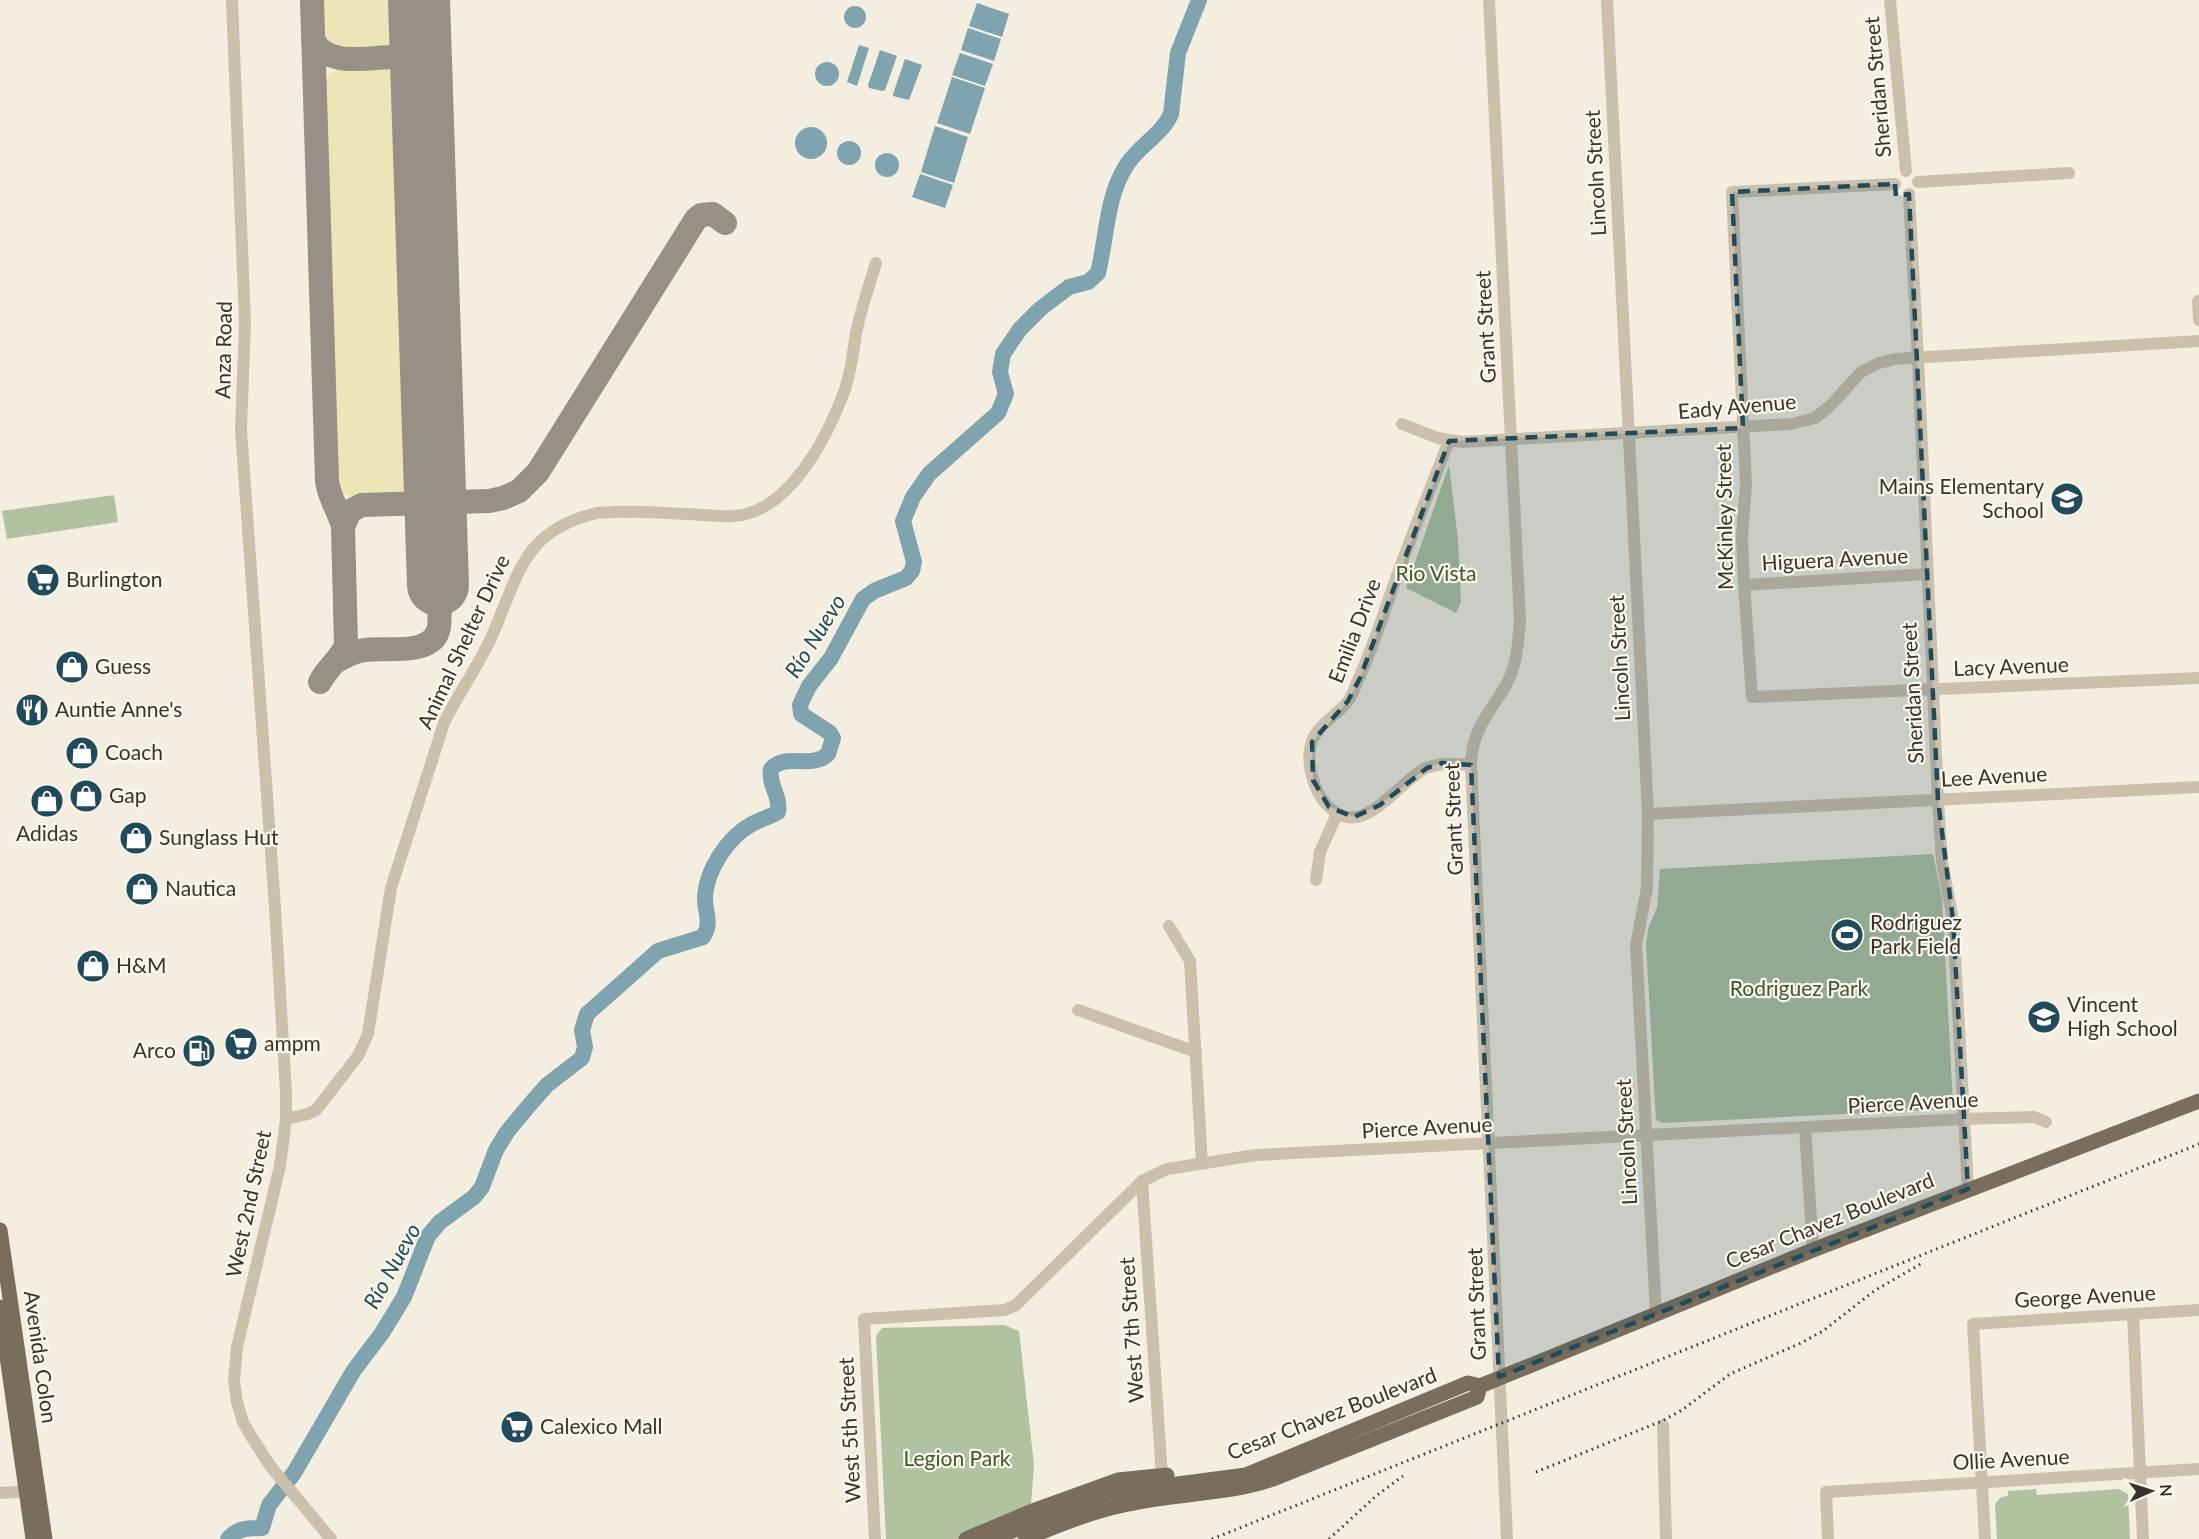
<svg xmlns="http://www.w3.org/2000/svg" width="2199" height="1539" font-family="Lato,sans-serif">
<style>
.green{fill:#b0c2a0}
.sand{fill:#ede5b8}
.water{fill:#80a4af}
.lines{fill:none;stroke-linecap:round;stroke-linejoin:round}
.river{stroke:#80a4af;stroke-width:16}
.taxiway{stroke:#969086;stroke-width:24}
.runway{stroke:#969086;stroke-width:62}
.minor{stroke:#cbc0ac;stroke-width:12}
.major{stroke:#7b6d5c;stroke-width:15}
.rail{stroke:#39322b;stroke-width:3;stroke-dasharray:1.5 4.5;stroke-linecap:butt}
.marked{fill:#214b5a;fill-opacity:0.2;stroke:#214b5a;stroke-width:4.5;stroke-dasharray:12 8;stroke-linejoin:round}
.labels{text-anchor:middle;stroke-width:4.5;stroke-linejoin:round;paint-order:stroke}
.street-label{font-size:21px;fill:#39322b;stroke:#faf7ed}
.poi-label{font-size:21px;fill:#39322b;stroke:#faf7ed;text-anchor:start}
.park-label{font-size:21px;fill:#40572f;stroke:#faf7ed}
.water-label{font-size:22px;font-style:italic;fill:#214b5a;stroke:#faf7ed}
</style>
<rect width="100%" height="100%" fill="#f3eee0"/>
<g class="green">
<polygon points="1449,465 1458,540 1461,602 1456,613 1406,588"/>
<polygon points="114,495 118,522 7,539 2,511"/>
<polygon points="1933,854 1942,898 1953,1104 1948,1109 1663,1123 1656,1120 1646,943 1649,926 1657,908 1660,869"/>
<polygon points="1004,1325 1019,1331 1034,1465 1030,1517 977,1539 886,1539 876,1336 882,1328"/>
<polygon points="2036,1489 2037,1495 2119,1489 2128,1494 2130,1539 1997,1539 1995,1504 2001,1497 2008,1496 2008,1491"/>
</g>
<g class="sand">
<path d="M321,0H404C404,11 406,23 404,33C400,55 358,49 340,50C317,45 321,19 321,0Z"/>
<path d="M391,66C402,69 405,78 406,89L419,477L413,490L402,495L354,497L343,493L336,483L324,85C332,59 368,66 391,66Z"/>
</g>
<g class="water">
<polygon points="977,3 1009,14 1002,37 969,26"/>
<circle cx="855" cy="17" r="11"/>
<polygon points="968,28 1001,39 994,61 961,50"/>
<polygon points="859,45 869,48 857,86 847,82"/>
<polygon points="880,50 897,56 885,90 882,91 869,88 868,85"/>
<polygon points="960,53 993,64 985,86 952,75"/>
<polygon points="905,59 922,65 909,100 893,96 893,94"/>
<circle cx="827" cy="74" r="12"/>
<polygon points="952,77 985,88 970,134 937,123"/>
<polygon points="935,126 968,137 954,183 921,172"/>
<circle cx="811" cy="143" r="16"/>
<circle cx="849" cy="153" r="12"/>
<circle cx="887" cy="165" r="12"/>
<polygon points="920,174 953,185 945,208 912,197"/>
</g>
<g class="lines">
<path class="river" d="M228,1539C237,1528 249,1528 262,1528L269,1505L294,1473L354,1370L382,1333L404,1297L428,1236L440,1222L474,1197L482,1187L496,1150L507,1132L532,1102L547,1085L582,1058L585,1047L582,1030L587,1014L658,951L703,937C713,922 704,912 705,896C707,869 728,837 752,824C761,819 770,817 778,812C781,796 768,785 771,769C786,752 811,770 828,754L833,738L830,733L801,714L800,705L809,686L831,658L863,599L874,591L906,578L912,571L914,562L903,521L913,497L929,474L998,413L1006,394L1000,372L1003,354L1020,329L1040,309L1069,287L1088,282L1098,273C1107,237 1106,198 1126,166C1138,146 1162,135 1171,114L1178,53L1199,0"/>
<g class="taxiway">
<path d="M312,0L327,481C329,498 339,510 343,527"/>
<path d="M313,39C325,68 368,57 394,57C414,63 420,79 423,98"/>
<path d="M394,57C417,46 419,29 420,7"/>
<path d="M335,662C345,656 354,651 365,650C387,647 434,657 439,627C441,614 438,598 438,585"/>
<path d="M320,682C327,668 340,660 346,645L343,527L350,511L362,505L489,501L503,498L519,491L538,472L696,219L701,215L713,214L725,223"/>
</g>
<polyline class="runway" points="419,0 438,585"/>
<g class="minor">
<polyline points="232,0 245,322 241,430 275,908 286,1092 286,1119 280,1166 237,1347 234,1381 237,1402 243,1422 251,1436 271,1467 331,1539"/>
<path d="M1489,0L1520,621C1518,643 1517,666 1506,685C1489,714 1472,729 1471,765L1507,1539"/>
<polyline points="1607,0 1648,814 1647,888 1636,945 1656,1313"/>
<polyline points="1890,0 1906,171"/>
<polyline points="1918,182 2069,173"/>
<polyline points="1895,184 1732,192 1746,484 1742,536 1744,585 1752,697 2199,678"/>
<polyline points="1909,194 1918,358 1938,800 1942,862 1953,920 1968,1189"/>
<polyline points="2198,301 2199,320"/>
<polyline points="1402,424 1438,438 1462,442 1791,424 1815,418 1831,405 1861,372 1879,363 1895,359 2199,341"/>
<path d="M1449,441C1432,485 1414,528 1398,573C1385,608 1374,646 1358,680C1355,686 1353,695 1348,701C1338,715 1319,723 1312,741C1303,766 1318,810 1346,817C1374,823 1403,779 1426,768C1441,762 1455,764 1471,765"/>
<polyline points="1744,585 1927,574"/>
<polyline points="1648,814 2199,787"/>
<polyline points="1316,880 1320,852 1337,814"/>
<polyline points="1169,926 1190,961 1202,1163"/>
<polyline points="1078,1010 1196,1052"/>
<path d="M286,1119L308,1114L316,1110L358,1056L368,1034L391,888L444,723C458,694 477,668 491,638C519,576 521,531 597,513C632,510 667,513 702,515C713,515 724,517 734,516C790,512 827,437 844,392C851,373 853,353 856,333C861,309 869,286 876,263"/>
<polyline points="1805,1128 1813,1250"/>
<polyline points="1142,1181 1162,1476"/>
<polyline points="2133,1314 2143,1539"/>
<polyline points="1663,1425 1666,1539"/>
<polyline points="0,1493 34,1491"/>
<polyline points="875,1539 864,1319 1005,1310 1016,1305 1142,1181 1167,1169 1256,1155 1964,1119 2034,1117 2046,1122"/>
<polyline points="1828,1539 1826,1492 2199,1469"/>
<polyline points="1985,1539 1973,1324 2199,1310"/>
</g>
<g class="major">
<polyline points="0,1230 45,1539"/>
<polyline points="0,1307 33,1539"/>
<polyline points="966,1539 1035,1510 1118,1480 1167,1475"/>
<polyline points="992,1539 1109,1493 1246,1475 1468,1383 1480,1386 1813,1250 2199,1101"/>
<path d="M1025,1539C1058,1525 1093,1511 1129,1504C1177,1493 1226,1495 1273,1479L1477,1397L1480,1386"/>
</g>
<g class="rail">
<polyline points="1536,1472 1662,1421 1682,1410 1730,1374 1801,1343 1823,1331 1874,1291 1924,1262"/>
<polyline points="1212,1539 2199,1144"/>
<polyline points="1329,1539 1376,1496 1403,1476"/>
</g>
</g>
<path class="marked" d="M1895,184L1896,196L1909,194L1938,800L1953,920L1968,1189L1499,1377L1471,765L1442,763L1427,768L1380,805L1354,817L1329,807L1313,780L1312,742L1348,701L1360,678L1449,441L1743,428L1732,192Z"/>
<defs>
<symbol id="school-disc" viewBox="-11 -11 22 22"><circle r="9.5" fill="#214b5a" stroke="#faf7ed"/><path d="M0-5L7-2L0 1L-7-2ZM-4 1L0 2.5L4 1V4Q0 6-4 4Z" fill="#fff"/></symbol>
<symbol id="supermarket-disc" viewBox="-11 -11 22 22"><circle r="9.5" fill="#214b5a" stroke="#faf7ed"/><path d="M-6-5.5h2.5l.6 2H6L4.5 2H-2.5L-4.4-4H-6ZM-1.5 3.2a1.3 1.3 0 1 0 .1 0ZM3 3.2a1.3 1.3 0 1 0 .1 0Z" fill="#fff"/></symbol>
<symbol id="shop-disc" viewBox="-11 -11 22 22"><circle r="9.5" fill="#214b5a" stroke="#faf7ed"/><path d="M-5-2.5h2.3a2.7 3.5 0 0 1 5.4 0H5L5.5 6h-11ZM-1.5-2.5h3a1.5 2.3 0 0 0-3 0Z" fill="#fff"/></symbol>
<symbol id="restaurant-disc" viewBox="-11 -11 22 22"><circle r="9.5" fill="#214b5a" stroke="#faf7ed"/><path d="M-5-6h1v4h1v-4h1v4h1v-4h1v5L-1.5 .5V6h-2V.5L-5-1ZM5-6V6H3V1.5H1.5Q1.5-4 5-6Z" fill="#fff"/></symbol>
<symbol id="stadium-disc" viewBox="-11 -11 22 22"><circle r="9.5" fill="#214b5a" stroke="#faf7ed"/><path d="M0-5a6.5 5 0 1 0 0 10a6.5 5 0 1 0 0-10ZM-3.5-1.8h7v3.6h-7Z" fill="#fff"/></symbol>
<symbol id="fuel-disc" viewBox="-11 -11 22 22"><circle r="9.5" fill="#214b5a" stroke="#faf7ed"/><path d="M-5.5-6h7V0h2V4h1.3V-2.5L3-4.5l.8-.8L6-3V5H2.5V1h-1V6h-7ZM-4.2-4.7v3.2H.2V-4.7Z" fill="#fff"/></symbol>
</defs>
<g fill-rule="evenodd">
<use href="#school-disc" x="2048" y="480" width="38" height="38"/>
<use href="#supermarket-disc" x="24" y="561" width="38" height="38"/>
<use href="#shop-disc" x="53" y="648" width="38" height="38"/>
<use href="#restaurant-disc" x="13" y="691" width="38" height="38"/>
<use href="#shop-disc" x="63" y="734" width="38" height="38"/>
<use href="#shop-disc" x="67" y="777" width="38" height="38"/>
<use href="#shop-disc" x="28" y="782" width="38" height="38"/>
<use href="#shop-disc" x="117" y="819" width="38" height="38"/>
<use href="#shop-disc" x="123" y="870" width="38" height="38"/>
<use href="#stadium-disc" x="1828" y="916" width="38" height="38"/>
<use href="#shop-disc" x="74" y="947" width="38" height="38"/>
<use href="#school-disc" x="2025" y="998" width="38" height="38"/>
<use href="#supermarket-disc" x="222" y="1025" width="38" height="38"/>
<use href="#fuel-disc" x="180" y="1032" width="38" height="38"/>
<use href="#supermarket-disc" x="498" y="1408" width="38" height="38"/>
</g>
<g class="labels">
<g class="street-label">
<text transform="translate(1878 87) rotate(-95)" y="7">Sheridan Street</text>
<text transform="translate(1596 173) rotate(-93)" y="7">Lincoln Street</text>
<text transform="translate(1486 327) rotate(-93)" y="7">Grant Street</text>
<text transform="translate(224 350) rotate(-89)" y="7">Anza Road</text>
<text transform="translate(1737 407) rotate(-5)" y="7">Eady Avenue</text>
<text transform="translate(1725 517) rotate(-91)" y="7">McKinley Street</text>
<text transform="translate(1835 560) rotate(-3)" y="7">Higuera Avenue</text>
<text transform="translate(1355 631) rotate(-69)" y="7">Emilia Drive</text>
<text transform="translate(464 642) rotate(-65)" y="7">Animal Shelter Drive</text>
<text transform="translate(1620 658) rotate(-93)" y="7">Lincoln Street</text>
<text transform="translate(2011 667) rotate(-2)" y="7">Lacy Avenue</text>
<text transform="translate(1913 693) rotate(-93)" y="7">Sheridan Street</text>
<text transform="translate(1994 777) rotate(-3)" y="7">Lee Avenue</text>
<text transform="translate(1454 819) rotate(-92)" y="7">Grant Street</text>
<text transform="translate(1913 1103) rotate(-3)" y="7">Pierce Avenue</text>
<text transform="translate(1427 1128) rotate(-3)" y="7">Pierce Avenue</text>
<text transform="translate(1627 1142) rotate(-93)" y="7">Lincoln Street</text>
<text transform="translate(249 1204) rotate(-78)" y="7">West 2nd Street</text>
<text transform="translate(1830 1221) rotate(-22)" y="7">Cesar Chavez Boulevard</text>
<text transform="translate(2085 1297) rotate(-3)" y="7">George Avenue</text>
<text transform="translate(1477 1304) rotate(-92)" y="7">Grant Street</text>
<text transform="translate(1132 1330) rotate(-94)" y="7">West 7th Street</text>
<text transform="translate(40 1357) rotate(82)" y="7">Avenida Colon</text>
<text transform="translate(1332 1414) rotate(-21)" y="7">Cesar Chavez Boulevard</text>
<text transform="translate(850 1430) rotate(-93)" y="7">West 5th Street</text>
<text transform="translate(2011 1460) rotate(-3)" y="7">Ollie Avenue</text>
</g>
<g class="poi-label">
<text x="2044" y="494" text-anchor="end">Mains Elementary<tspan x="2044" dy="24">School</tspan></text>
<text x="66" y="587">Burlington</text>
<text x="95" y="674">Guess</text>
<text x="55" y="717">Auntie Anne's</text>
<text x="105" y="760">Coach</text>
<text x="109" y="803">Gap</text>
<text x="47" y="841" text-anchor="middle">Adidas</text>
<text x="159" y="845">Sunglass Hut</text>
<text x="165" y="896">Nautica</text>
<text x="1870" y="930">Rodriguez<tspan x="1870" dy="24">Park Field</tspan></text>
<text x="116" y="973">H&amp;M</text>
<text x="2067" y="1012">Vincent<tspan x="2067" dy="24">High School</tspan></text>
<text x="264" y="1051">ampm</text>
<text x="176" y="1058" text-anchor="end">Arco</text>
<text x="540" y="1434">Calexico Mall</text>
</g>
<g class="park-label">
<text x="1436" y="581">Rio Vista</text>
<text x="1799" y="996">Rodriguez Park</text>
<text x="957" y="1466">Legion Park</text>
</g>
<g class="water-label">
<text transform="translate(815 636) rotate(-58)" y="8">Río Nuevo</text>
<text transform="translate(392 1266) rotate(-61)" y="8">Río Nuevo</text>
</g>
</g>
<g transform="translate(2151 1491) rotate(87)" stroke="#faf7ed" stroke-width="4.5" paint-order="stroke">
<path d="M0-4.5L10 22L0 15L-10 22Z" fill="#39322b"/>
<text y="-9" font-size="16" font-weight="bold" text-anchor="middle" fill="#39322b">N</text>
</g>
</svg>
